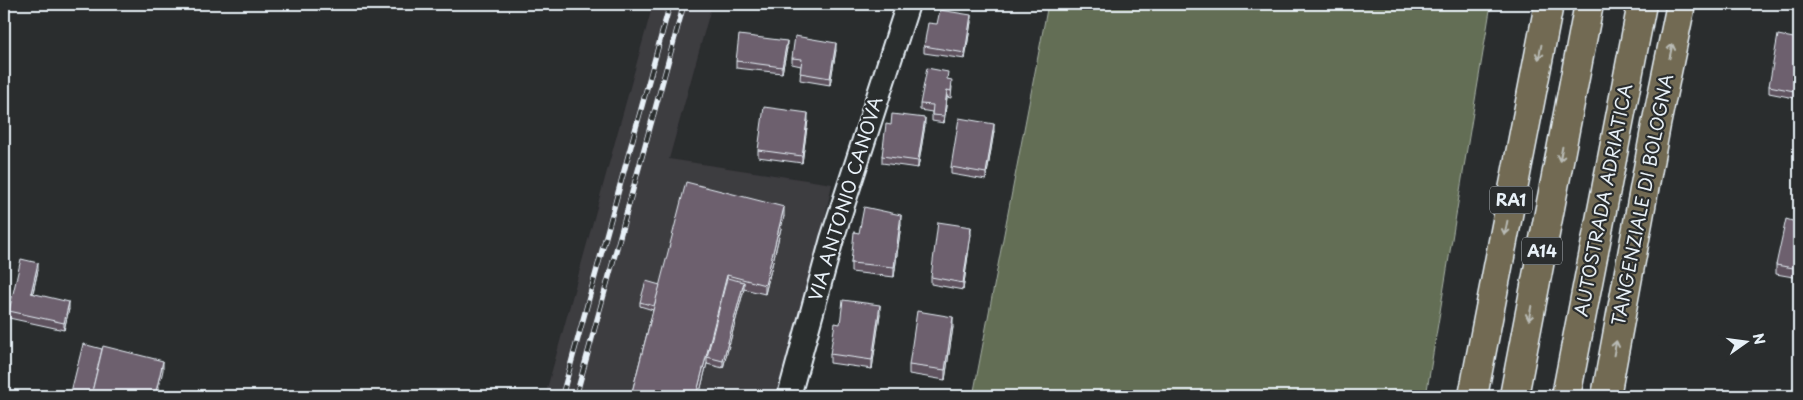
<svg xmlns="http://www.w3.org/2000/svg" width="1803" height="400" font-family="'Playpen Sans',sans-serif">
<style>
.built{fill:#3e3c41}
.green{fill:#646e54;stroke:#a6b0a6}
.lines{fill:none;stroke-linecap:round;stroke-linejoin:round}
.street-casing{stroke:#e8f1f8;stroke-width:26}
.highway-casing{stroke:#e8f1f8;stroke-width:31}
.street{stroke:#2a2d2e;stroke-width:22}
.highway{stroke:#726b52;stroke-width:28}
.rail-casing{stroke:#e8f1f8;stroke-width:5.5}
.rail{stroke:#2a2d2e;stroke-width:4;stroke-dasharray:11;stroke-linecap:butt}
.wall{fill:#5e535f;stroke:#e8f1f8}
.shaded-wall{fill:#4c434d;stroke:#e8f1f8}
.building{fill:#6d606e;stroke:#e8f1f8}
.oneway{stroke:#b9bbb6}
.labels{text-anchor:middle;stroke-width:4.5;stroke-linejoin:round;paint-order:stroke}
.shield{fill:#2a2d2e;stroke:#afb6bb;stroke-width:1}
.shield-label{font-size:16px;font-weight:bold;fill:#e8f1f8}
.street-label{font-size:18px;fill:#e8f1f8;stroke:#2a2d2e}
</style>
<rect width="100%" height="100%" fill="#2a2d2e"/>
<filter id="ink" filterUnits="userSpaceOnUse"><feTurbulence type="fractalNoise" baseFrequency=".02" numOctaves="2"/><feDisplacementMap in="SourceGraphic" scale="10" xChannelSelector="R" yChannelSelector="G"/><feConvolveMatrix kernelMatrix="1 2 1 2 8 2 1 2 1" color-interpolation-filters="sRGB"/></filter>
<g filter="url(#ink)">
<polygon class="built" points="653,4 712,4 669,159 832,184 787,396 545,396"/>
<polygon class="green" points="1048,4 1491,4 1426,396 973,396"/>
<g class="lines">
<defs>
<polyline id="street" points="789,396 832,239 908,4"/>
<g id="highway">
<polyline points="1473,396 1549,4"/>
<polyline points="1514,396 1589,4"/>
<polyline points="1566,396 1642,4"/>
<polyline points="1606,396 1656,125 1681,4"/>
</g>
</defs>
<use href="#street" class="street-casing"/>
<use href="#highway" class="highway-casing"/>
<use href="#street" class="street"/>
<use href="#highway" class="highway"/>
<defs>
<g id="rail">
<polyline points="562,396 670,4"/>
<polyline points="576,396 684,4"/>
</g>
</defs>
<use href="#rail" class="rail-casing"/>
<use href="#rail" class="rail"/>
</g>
<g class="wall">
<polygon points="971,22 965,59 924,53 924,46 937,24"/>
<polygon points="1799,39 1799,99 1769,93 1769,86"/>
<polygon points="787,48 782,73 736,68 736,61"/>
<polygon points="836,50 830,85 800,80 801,66 792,64 792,58"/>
<polygon points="948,79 952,87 951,98 947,97 944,123 932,121 932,112 920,110 920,104"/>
<polygon points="808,120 802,163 758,157 758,150"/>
<polygon points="891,125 925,125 918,168 882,163 882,156"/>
<polygon points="994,131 986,180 951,174 951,167"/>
<polygon points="784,216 765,294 744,289 723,368 707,364 707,363 699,396 632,396 632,392 653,310 640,306 640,302 660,285"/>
<polygon points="1799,223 1799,278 1776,274 1776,265"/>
<polygon points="901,224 894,277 851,272 851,263 859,233"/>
<polygon points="971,234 963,290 931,284 931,277"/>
<polygon points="38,270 33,293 69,309 64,330 9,318 9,311"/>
<polygon points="880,314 872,369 830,363 830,354 840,324"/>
<polygon points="953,327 945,380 909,374 909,365"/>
</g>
<g class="shaded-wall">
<polygon points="971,15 971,22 965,59 965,53"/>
<polygon points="787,41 787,48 782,73 782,67"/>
<polygon points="836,43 836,50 830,85 830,78"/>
<polygon points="947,90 947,97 944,123 944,116"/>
<polygon points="808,113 808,120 802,163 802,156"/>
<polygon points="925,118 925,125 918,168 918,161"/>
<polygon points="994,124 994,131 986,180 986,173"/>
<polygon points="784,207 784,216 765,294 765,285"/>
<polygon points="901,215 901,224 894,277 894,267"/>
<polygon points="971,227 971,234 963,290 963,283"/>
<polygon points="38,263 38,270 31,300 31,293"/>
<polygon points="727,275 727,285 707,357 707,363 699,396 696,396"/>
<polygon points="744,282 744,289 723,368 723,361"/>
<polygon points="69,302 69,309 64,330 64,323"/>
<polygon points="880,305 880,314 872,369 872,360"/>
<polygon points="953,317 953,327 945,380 945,370"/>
<polygon points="163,361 163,370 157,396 155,396"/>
</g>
<g class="building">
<polygon points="940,10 971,15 965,53 924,46 928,23 937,24"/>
<polygon points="739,35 787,41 782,67 736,61"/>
<polygon points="1778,35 1799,39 1799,92 1769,86"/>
<polygon points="795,36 836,43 830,78 800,73 802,59 792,58"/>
<polygon points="927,68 948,72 947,79 952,80 951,91 947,90 944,116 932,115 933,105 920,104"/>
<polygon points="764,107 808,113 802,156 758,150"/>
<polygon points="892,114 925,118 918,161 882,156 886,124 891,125"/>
<polygon points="959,118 994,124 986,173 951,167"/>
<polygon points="686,182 784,207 765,285 727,275 696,396 649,396 632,392"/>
<polygon points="864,207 901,215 894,267 851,263 854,232 859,233"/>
<polygon points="1786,219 1799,223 1799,269 1776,265"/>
<polygon points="938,222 971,227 963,283 931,277"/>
<polygon points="21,259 38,263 31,293 69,302 64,323 9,311"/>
<polygon points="727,278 744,282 723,361 707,357"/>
<polygon points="646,281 660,285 654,306 640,302"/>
<polygon points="843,300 880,305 872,360 830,354 835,323 840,324"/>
<polygon points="917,311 953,317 945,370 909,365"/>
<polygon points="83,344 102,349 91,396 70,396"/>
<polygon points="103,346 163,361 155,396 91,396"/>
</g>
<defs><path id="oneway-shaft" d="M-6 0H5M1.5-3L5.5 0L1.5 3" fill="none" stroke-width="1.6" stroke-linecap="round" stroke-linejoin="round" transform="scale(1.25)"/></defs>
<g class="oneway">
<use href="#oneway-shaft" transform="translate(1671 51) rotate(-78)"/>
<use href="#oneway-shaft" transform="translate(1540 52) rotate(101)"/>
<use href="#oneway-shaft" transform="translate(1561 154) rotate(101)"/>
<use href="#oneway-shaft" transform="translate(1506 228) rotate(101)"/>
<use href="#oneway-shaft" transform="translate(1530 313) rotate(101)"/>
<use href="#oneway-shaft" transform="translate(1615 348) rotate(-79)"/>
</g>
</g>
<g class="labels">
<g class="shield">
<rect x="1490" y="186.5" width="42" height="27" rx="4"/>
<rect x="1522" y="237.5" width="40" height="27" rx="4"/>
</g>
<g class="shield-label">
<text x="1511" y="206">RA1</text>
<text x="1542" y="257">A14</text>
</g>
<g class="street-label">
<text transform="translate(846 199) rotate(-73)" y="6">VIA ANTONIO CANOVA</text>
<text transform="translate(1604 200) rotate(-79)" y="6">AUTOSTRADA ADRIATICA</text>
<text transform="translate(1643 200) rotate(-79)" y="6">TANGENZIALE DI BOLOGNA</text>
</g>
</g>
<rect width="1803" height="400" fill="none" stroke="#2a2d2e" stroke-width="20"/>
<rect x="10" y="10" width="1783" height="380" fill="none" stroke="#e8f1f8" stroke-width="2" filter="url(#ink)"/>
<g transform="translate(1746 342) rotate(76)" stroke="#2a2d2e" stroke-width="4" paint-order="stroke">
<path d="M0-4L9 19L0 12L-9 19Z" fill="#e8f1f8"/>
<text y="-8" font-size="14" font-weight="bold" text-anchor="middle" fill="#e8f1f8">N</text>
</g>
</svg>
